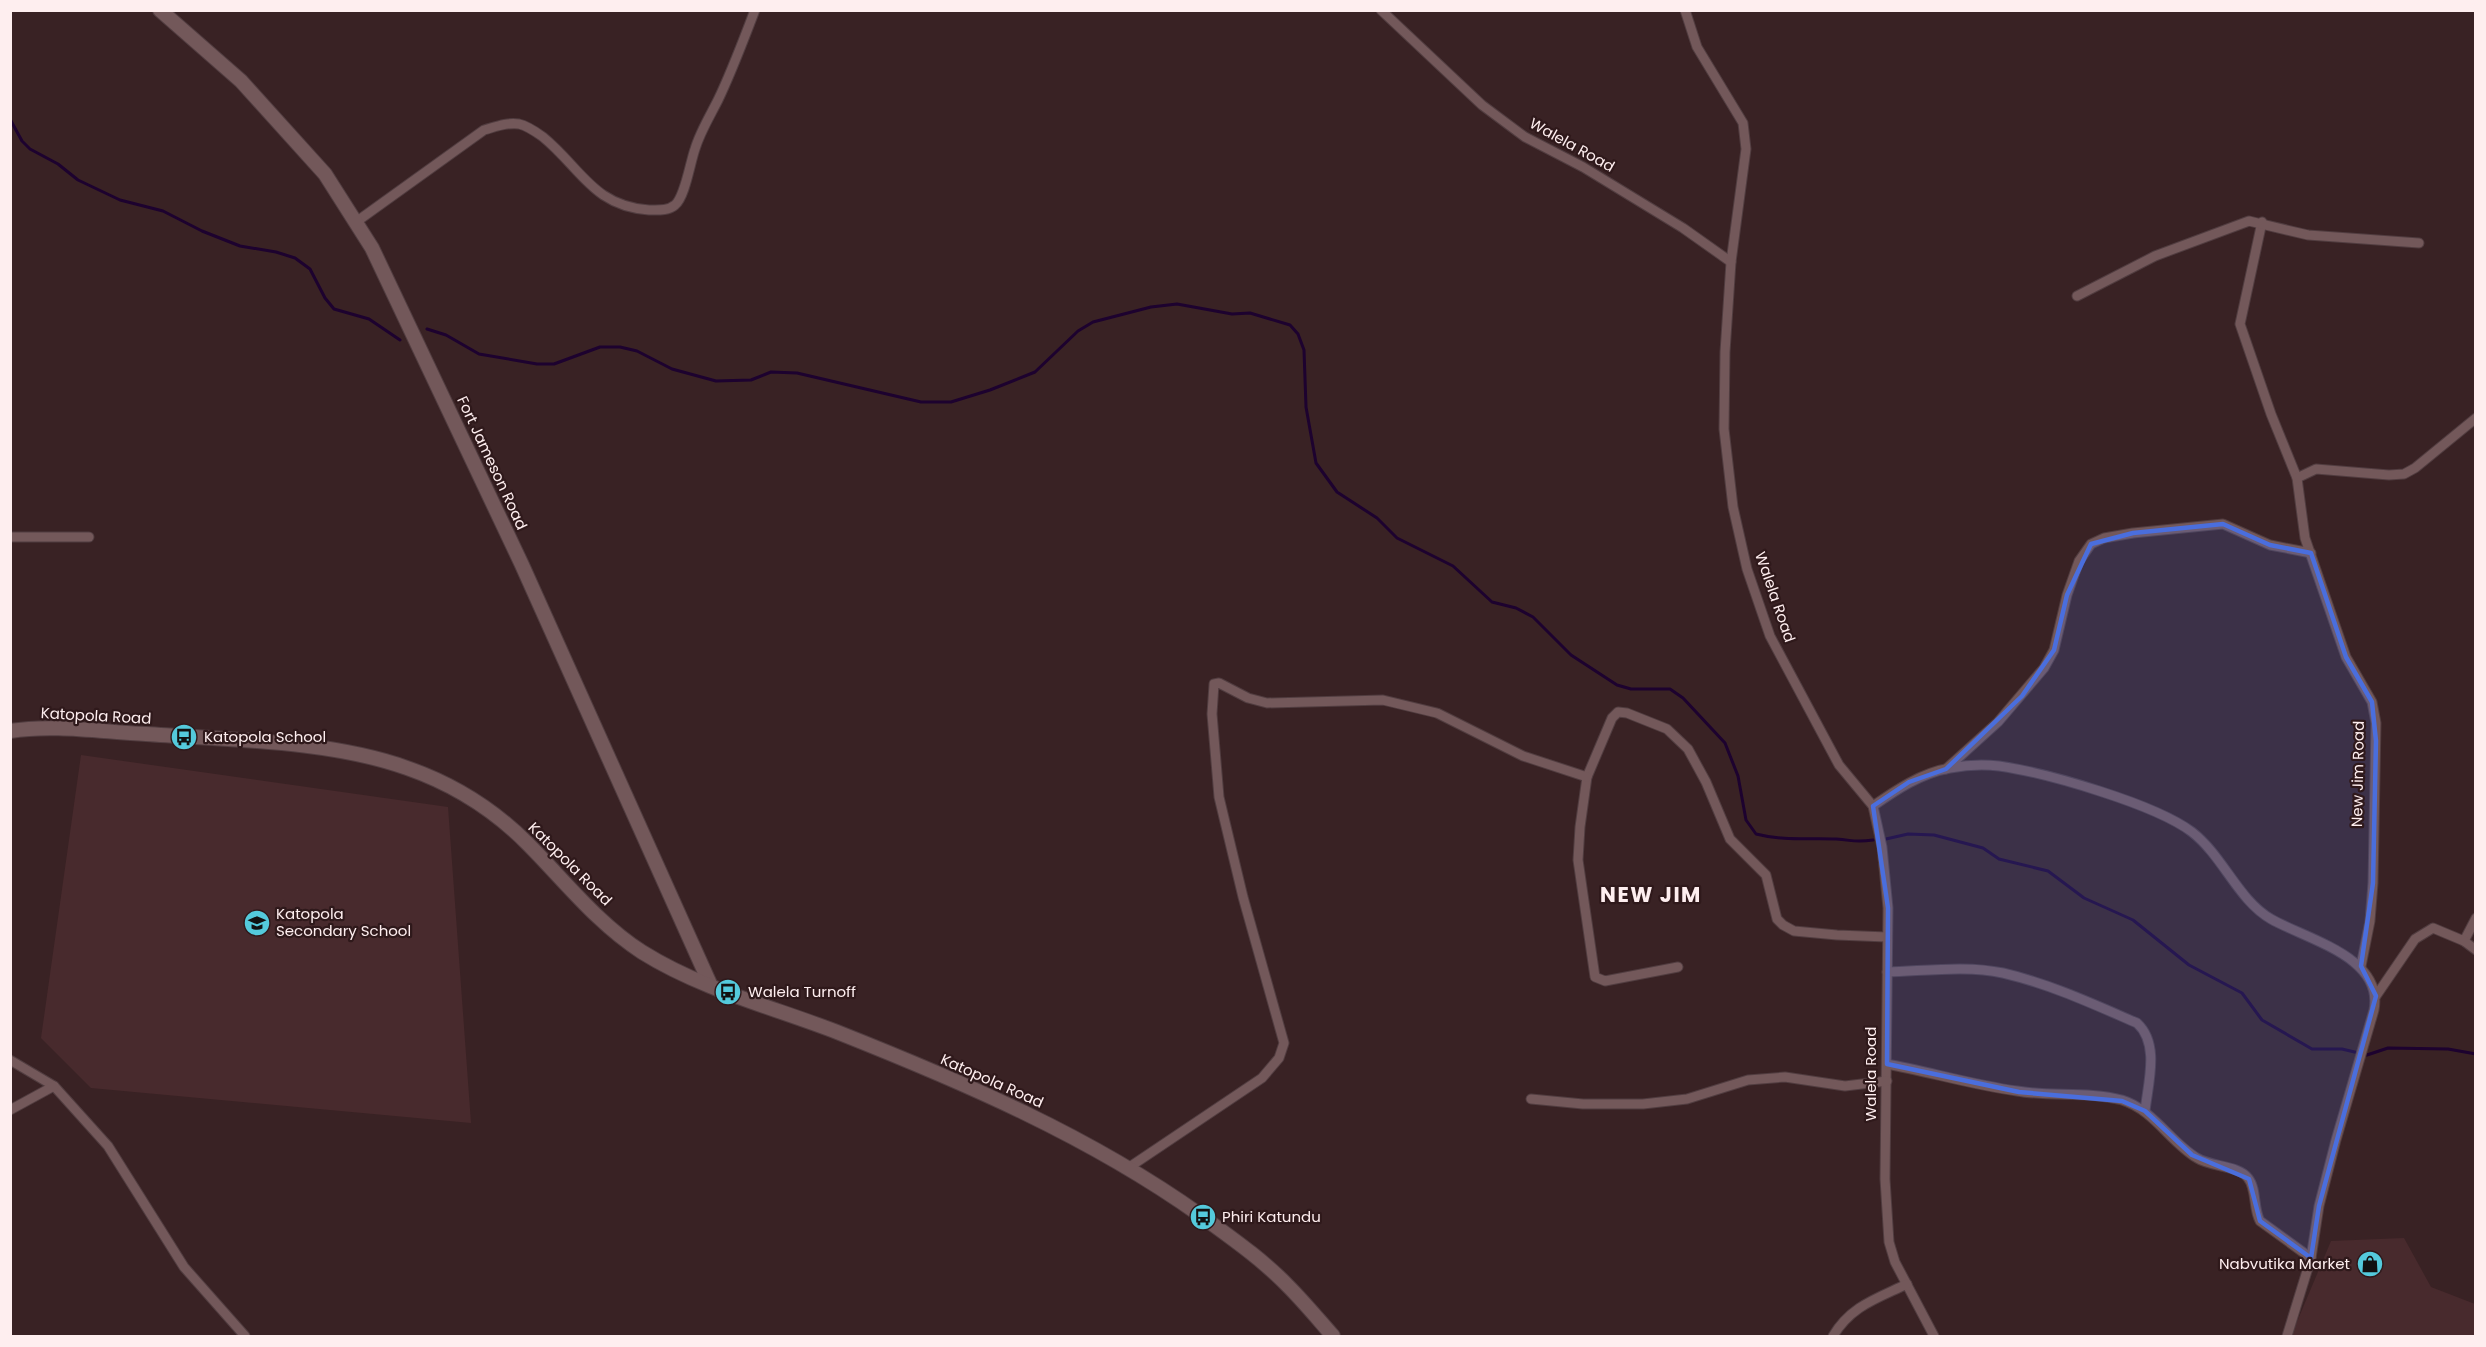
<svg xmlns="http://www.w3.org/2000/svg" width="2486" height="1347" font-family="Poppins,sans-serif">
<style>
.built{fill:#482a2d}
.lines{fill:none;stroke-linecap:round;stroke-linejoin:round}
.stream{stroke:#1d022f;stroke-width:3}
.street-casing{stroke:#513d40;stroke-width:11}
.secondary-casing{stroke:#513d40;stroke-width:16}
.street{stroke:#73585a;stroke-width:9}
.secondary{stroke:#73585a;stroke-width:14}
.marked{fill:#4a6edd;fill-opacity:0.2;stroke:#4a6edd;stroke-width:4.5;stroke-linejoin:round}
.labels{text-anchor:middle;stroke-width:4.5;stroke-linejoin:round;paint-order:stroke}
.street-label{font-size:15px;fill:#feeeef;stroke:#2f191b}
.poi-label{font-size:15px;fill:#feeeef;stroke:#2f191b;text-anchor:start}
.district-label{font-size:21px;font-weight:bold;letter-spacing:1.5px;fill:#feeeef;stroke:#2f191b}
</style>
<rect width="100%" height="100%" fill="#392224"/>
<g class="built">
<polygon points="81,755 448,807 471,1123 91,1088 41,1038"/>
<polygon points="2404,1238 2431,1287 2475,1304 2475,1336 2291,1336 2331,1241"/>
</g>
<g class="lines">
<g class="stream">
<polyline points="10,119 22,141 30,149 58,164 78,180 120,200 163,211 202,231 240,246 276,252 295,258 310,269 325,298 334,309 369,319 400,340"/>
<path d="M427,329L446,335L479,354L537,364H554L600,347H620L637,351L672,369L716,381L751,380L771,372L797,373L921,402H951L990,390L1035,372L1078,331L1093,322L1151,307L1177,304L1232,314L1250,313L1290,325L1298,334L1304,350L1306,407L1316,463L1337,492L1377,518L1397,538L1453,566L1492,602L1516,608L1533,617L1571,655L1617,685L1631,689H1670L1683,698L1725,743L1738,776L1746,820L1756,834C1783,841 1808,838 1836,839C1853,840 1854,843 1873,840"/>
<polyline points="1886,839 1908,834 1934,835 1983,848 1999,859 2048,871 2084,898 2133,920 2189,965 2242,993 2262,1020 2312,1049 2342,1049 2367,1055 2388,1048 2448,1049 2476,1054"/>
</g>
<defs>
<g id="street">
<polyline points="1381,10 1482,105 1525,137 1583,167 1683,228 1731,262"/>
<polyline points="1685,10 1697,47 1743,123 1746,149 1731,262 1725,352 1724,429 1733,507 1747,569 1770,636 1839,765 1873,806 1882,847 1888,908 1885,1179 1889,1242 1895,1262 1934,1336"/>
<path d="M356,222L484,130C495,127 507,122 519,124C528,126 536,132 543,137C581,168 593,206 649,210C658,210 668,211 675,205C685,197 690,163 695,149C700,132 710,116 718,100C732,71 743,41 755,10"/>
<polyline points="2262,222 2240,324 2271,414 2297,478 2305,538 2346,657 2372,702 2376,723 2373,883 2370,921 2361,966"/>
<polyline points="2077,296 2155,256 2249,221 2308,235 2419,243"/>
<polyline points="2297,478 2316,469 2389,475 2404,474 2415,468 2476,418"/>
<polyline points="10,537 89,537"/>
<polyline points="1946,769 1998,722 2044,668 2054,650 2067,595 2079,561 2091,544 2104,538 2133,533 2223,524 2270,545 2311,553"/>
<path d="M1873,806C1896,790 1921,773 1950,768C1966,765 1983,764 1999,766C2047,773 2155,804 2192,832C2223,856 2238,900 2271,919C2308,940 2384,957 2374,1010L2336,1140L2319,1206L2311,1258L2287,1336"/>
<polyline points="2464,941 2476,918"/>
<polyline points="1678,967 1605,981 1595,977 1578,860 1580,827 1587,777 1612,718 1618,712 1627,713 1667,729 1688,749 1706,782 1730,839 1766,875 1777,919 1783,925 1794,931 1837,935 1887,937"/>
<path d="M1887,972C1925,971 1966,965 2003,973C2050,984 2093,1004 2137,1023C2160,1044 2148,1083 2145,1111"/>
<polyline points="2376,996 2415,939 2433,928 2464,941 2476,950"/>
<polyline points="10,1060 54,1086 108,1146 184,1267 245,1336"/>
<path d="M1887,1064C1930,1072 1973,1085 2017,1091C2051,1097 2088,1091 2122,1100C2154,1110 2170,1142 2197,1158C2211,1167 2238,1165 2248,1178C2257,1189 2253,1209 2260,1221L2311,1258"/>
<polyline points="1531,1099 1583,1104 1643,1104 1687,1099 1748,1080 1785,1077 1845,1086 1887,1081"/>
<polyline points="10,1110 54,1086"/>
<polyline points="1128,1168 1262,1078 1279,1058 1284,1043 1243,897 1219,797 1212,714 1214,684 1219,683 1248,698 1267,703 1383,700 1437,713 1523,756 1587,777"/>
<path d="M1833,1336C1851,1306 1876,1299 1907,1284"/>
</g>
<g id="secondary">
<polyline points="160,10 241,81 325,174 372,248 522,565 711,986"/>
<path d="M10,731C54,724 102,732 146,734C229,740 329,740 407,768C453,784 493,809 527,843C564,880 597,923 642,952C701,989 772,1007 837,1032C963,1082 1089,1136 1200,1215C1230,1237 1262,1259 1288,1286C1304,1302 1318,1319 1333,1336"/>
</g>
</defs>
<use href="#street" class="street-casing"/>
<use href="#secondary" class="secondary-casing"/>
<use href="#street" class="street"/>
<use href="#secondary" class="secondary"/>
</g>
<path class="marked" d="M2223,524L2270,545L2311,553L2346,657L2372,702L2376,741L2373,883L2361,966L2376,996L2319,1206L2311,1258L2260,1221L2249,1179L2192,1155L2145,1111L2122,1101L2019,1092L1887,1064L1888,908L1873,806L1909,782L1946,769L2022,696L2054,650L2067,595L2091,544L2133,533Z"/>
<defs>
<symbol id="bus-disc" viewBox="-11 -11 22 22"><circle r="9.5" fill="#54cadc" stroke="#2f191b"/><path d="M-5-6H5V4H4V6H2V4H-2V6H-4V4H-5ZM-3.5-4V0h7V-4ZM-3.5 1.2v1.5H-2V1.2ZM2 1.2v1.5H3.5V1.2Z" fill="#111"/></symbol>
<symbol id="school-disc" viewBox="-11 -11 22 22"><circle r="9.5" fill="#54cadc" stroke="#2f191b"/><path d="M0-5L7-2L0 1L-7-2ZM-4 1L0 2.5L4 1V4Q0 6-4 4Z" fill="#111"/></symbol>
<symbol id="shop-disc" viewBox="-11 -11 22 22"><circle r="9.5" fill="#54cadc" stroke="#2f191b"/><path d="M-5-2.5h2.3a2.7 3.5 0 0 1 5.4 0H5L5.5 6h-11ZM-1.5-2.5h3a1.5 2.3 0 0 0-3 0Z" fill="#111"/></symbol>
</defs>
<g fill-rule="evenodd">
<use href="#bus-disc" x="169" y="722" width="30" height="30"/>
<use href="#school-disc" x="242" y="908" width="30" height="30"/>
<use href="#bus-disc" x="713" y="977" width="30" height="30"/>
<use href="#bus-disc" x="1188" y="1202" width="30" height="30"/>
<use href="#shop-disc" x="2355" y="1249" width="30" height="30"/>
</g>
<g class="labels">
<g class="street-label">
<text transform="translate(1572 145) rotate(29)" y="5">Walela Road</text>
<text transform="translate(492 463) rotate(65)" y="5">Fort Jameson Road</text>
<text transform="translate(1775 597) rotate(71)" y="5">Walela Road</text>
<text transform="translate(96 716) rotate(3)" y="5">Katopola Road</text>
<text transform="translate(2358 774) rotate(-89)" y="5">New Jim Road</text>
<text transform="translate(570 864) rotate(45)" y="5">Katopola Road</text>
<text transform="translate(1871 1074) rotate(-90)" y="5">Walela Road</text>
<text transform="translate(992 1081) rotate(24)" y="5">Katopola Road</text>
</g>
<g class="poi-label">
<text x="204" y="742">Katopola School</text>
<text x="276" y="919">Katopola<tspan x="276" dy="17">Secondary School</tspan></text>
<text x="748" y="997">Walela Turnoff</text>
<text x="1222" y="1222">Phiri Katundu</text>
<text x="2350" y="1269" text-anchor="end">Nabvutika Market</text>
</g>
<g class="district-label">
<text x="1651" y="902">NEW JIM</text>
</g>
</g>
<rect width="2486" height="1347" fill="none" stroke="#feeeef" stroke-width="24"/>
</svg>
